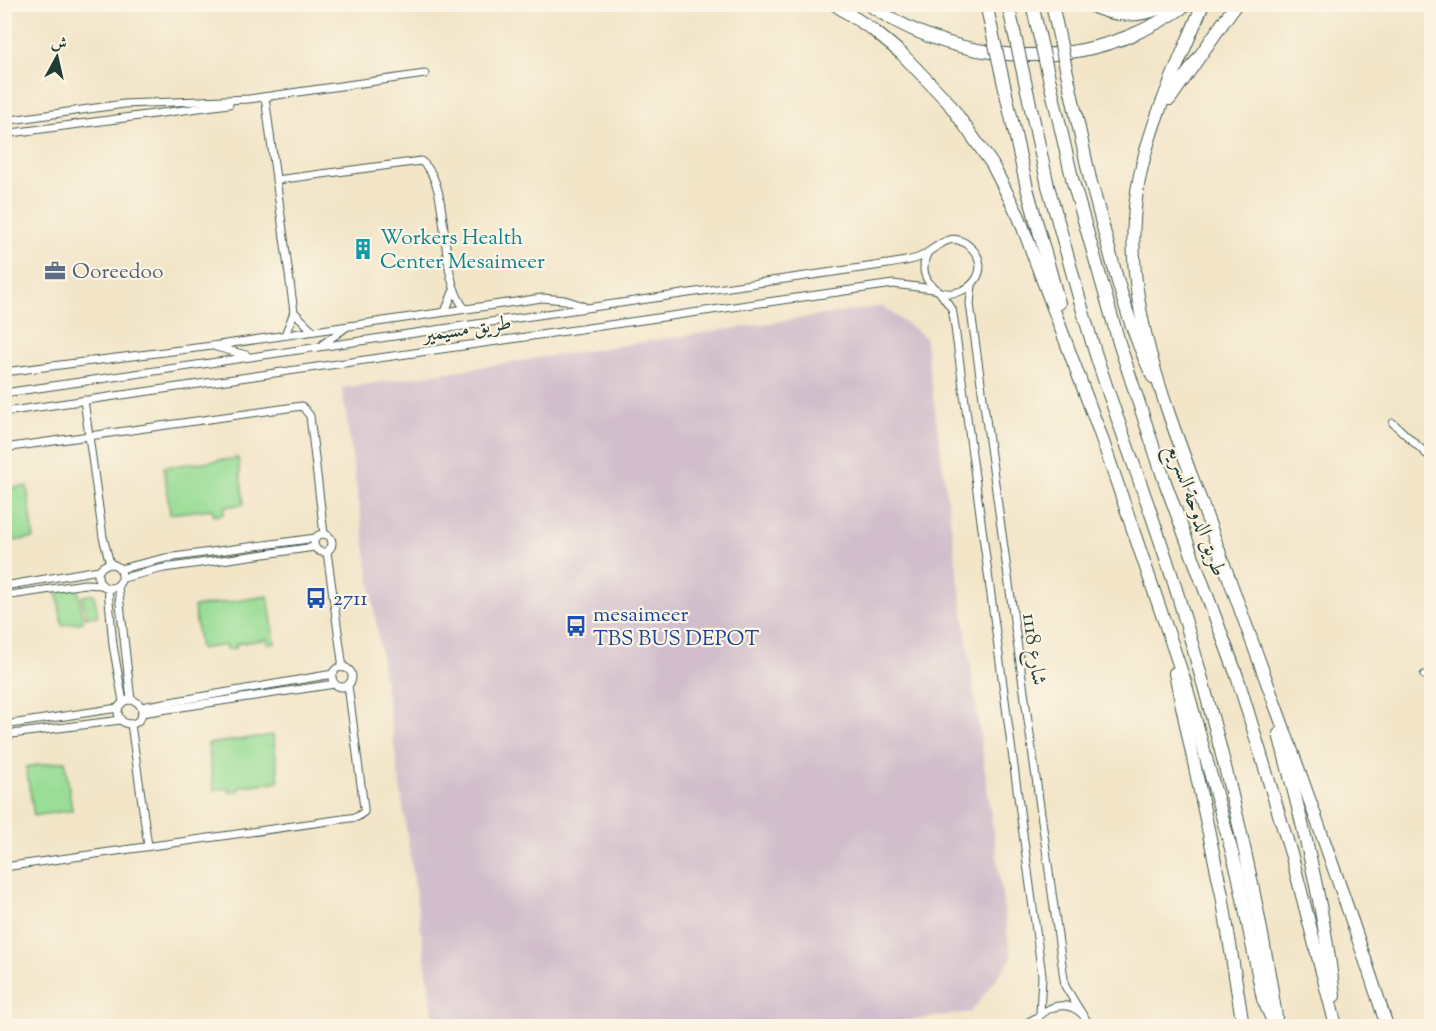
<svg xmlns="http://www.w3.org/2000/svg" width="1436" height="1031" font-family="'Sorts Mill Goudy',Amiri,serif">
<style>
.industrial{fill:#d1bdcb}
.green{fill:#99dd96;stroke:#5c8d65;stroke-width:1.5}
.lines{fill:none;stroke-linecap:round;stroke-linejoin:round}
.minor-casing{stroke:#3f564a;stroke-width:9}
.tertiary-casing{stroke:#3f564a;stroke-width:10}
.motorway-casing{stroke:#3f564a;stroke-width:14}
.minor{stroke:#fff;stroke-width:7}
.tertiary{stroke:#fff;stroke-width:8}
.motorway{stroke:#fff;stroke-width:12}
.motorway-bridge-casing{stroke:#3f564a;stroke-width:14;stroke-linecap:butt}
.motorway-bridge{stroke:#fff;stroke-width:12}
.labels{text-anchor:middle;stroke-width:4.5;stroke-linejoin:round;paint-order:stroke}
.culture-label{font-size:21px;fill:#0d838f;stroke:#fcf5e5;text-anchor:start}
.service-label{font-size:21px;fill:#4e5e75;stroke:#fcf5e5;text-anchor:start}
.street-label{font-size:21px;fill:#1f3d34;stroke:#fcf5e5}
.transit-label{font-size:21px;fill:#164399;stroke:#fcf5e5;text-anchor:start}
</style>
<rect width="100%" height="100%" fill="#fcf5e5"/>
<filter id="ink" filterUnits="userSpaceOnUse"><feTurbulence type="fractalNoise" baseFrequency=".0167" numOctaves="2"/><feDisplacementMap in="SourceGraphic" scale="12" xChannelSelector="R" yChannelSelector="G"/><feConvolveMatrix kernelMatrix="1 2 1 2 8 2 1 2 1" color-interpolation-filters="sRGB"/></filter>
<filter id="wash" filterUnits="userSpaceOnUse"><feTurbulence type="fractalNoise" baseFrequency=".008" numOctaves="4" result="noise"/><feDisplacementMap in="SourceGraphic" scale="24" xChannelSelector="R" yChannelSelector="G"/><feGaussianBlur stdDeviation="1.35" result="paint"/><feColorMatrix in="noise" values="0 0 0 0 0 0 0 0 0 0 0 0 0 0 0 0 0 1.4 0 .05"/><feComposite in="paint" operator="in"/></filter>
<g filter="url(#wash)">
<rect width="100%" height="100%" fill="#f2e5c8"/>
<polygon class="industrial" points="882,306 925,337 1011,959 971,1012 867,1026 435,1026 342,388"/>
<g class="green">
<polygon points="238,458 244,504 224,507 224,514 214,516 212,509 170,514 164,467"/>
<polygon points="27,486 34,538 5,542 5,489"/>
<polygon points="78,587 83,622 62,625 57,590"/>
<polygon points="94,594 98,616 86,617 82,596"/>
<polygon points="268,596 275,643 268,644 267,639 236,644 236,648 227,649 226,645 200,649 194,607"/>
<polygon points="273,735 279,781 239,787 239,791 229,792 228,788 214,790 208,744"/>
<polygon points="65,761 72,810 34,816 26,767"/>
</g>
</g>
<g filter="url(#ink)">
<g class="lines">
<defs>
<g id="minor">
<polyline points="265,97 294,312 285,335"/>
<polyline points="4,121 124,104 249,99 425,74"/>
<polyline points="4,134 229,104"/>
<path d="M276,180L421,161C454,186 435,271 465,309"/>
<polyline points="972,285 970,304 1065,986 1082,1014"/>
<polyline points="941,294 952,309 954,320 1042,975 1040,1014"/>
<polyline points="294,312 313,331"/>
<polyline points="445,312 453,292"/>
<polyline points="323,344 345,328"/>
<polyline points="216,347 246,355"/>
<polyline points="4,372 212,346 542,298 565,300 583,306"/>
<path d="M4,393L888,264C898,262 911,261 920,257C937,249 949,229 969,246C995,267 970,300 940,292C924,283 920,268 928,252"/>
<polyline points="84,400 103,537 110,564"/>
<polyline points="4,412 893,284 934,289"/>
<polyline points="1393,423 1432,459"/>
<polyline points="4,448 302,406 310,416 324,534"/>
<circle cx="323" cy="543" r="9"/>
<polyline points="327,552 343,668"/>
<circle cx="110" cy="576" r="12"/>
<polyline points="120,569 166,558 316,538"/>
<polyline points="123,578 164,568 315,547"/>
<polyline points="4,586 99,570"/>
<polyline points="118,586 131,700"/>
<polyline points="108,589 113,645 123,702"/>
<polyline points="4,596 85,584 101,585"/>
<circle cx="342" cy="677" r="10"/>
<polyline points="1424,675 1432,677"/>
<circle cx="130" cy="712" r="12"/>
<polyline points="141,707 333,674"/>
<polyline points="142,713 335,684"/>
<polyline points="131,724 148,846"/>
<polyline points="4,725 118,708"/>
<polyline points="4,735 121,720"/>
<polyline points="4,867 357,817 364,812 364,808 348,685"/>
<path d="M1033,1026C1044,1001 1079,997 1089,1026"/>
</g>
<polyline id="tertiary" points="1022,1026 1037,1018"/>
<g id="motorway">
<polyline points="834,4 873,30 902,54 948,102 992,164 1019,217 1100,433 1185,682 1238,874 1263,999 1275,1026"/>
<path d="M868,4C945,57 1044,71 1132,35C1151,27 1170,16 1188,4"/>
<path d="M1088,4C1114,18 1143,18 1169,4"/>
<path d="M1203,4C1175,73 1138,144 1134,220C1127,327 1179,438 1214,537C1273,700 1334,862 1387,1026"/>
<polyline points="1170,99 1236,4"/>
<path d="M1090,179C1109,245 1123,316 1153,377"/>
<polyline points="1073,182 1120,346 1165,482 1237,676 1292,857 1336,1026"/>
<path d="M1048,186C1064,241 1078,297 1095,352C1122,437 1156,520 1181,606C1221,741 1255,878 1276,1017"/>
<polyline points="1027,188 1059,303"/>
<polyline points="1175,673 1222,895 1243,1026"/>
<path d="M1279,734C1302,821 1324,906 1334,996"/>
</g>
</defs>
<use href="#minor" class="minor-casing"/>
<use href="#tertiary" class="tertiary-casing"/>
<use href="#motorway" class="motorway-casing"/>
<use href="#minor" class="minor"/>
<use href="#tertiary" class="tertiary"/>
<use href="#motorway" class="motorway"/>
<defs>
<g id="motorway-bridge">
<polyline points="986,4 1027,188"/>
<polyline points="1008,4 1048,186"/>
<polyline points="1032,4 1073,182"/>
<polyline points="1052,4 1090,179"/>
</g>
</defs>
<use href="#motorway-bridge" class="motorway-bridge-casing"/>
<use href="#motorway-bridge" class="motorway-bridge"/>
</g>
</g>
<defs>
<symbol id="building-bare" viewBox="-9 -9 18 18"><path d="M-4-6H4V6H1V3H-1V6H-4ZM-2.5-4.3h1.7v1.8h-1.7ZM.8-4.3h1.7v1.8H.8ZM-2.5-1h1.7V.8h-1.7ZM.8-1h1.7V.8H.8Z" fill="#0f9aa8" stroke="#fcf5e5" stroke-width="2.5" paint-order="stroke"/></symbol>
<symbol id="office-bare" viewBox="-9 -9 18 18"><path d="M-6-3h4V-5.5h4V-3h4V5H-6ZM-1-4.5V-3h2v-1.5ZM-6 0V1H6V0Z" fill="#5c6f8a" stroke="#fcf5e5" stroke-width="2.5" paint-order="stroke"/></symbol>
<symbol id="bus-bare" viewBox="-9 -9 18 18"><path d="M-5-6H5V4H4V6H2V4H-2V6H-4V4H-5ZM-3.5-4V0h7V-4ZM-3.5 1.2v1.5H-2V1.2ZM2 1.2v1.5H3.5V1.2Z" fill="#1a4fb4" stroke="#fcf5e5" stroke-width="2.5" paint-order="stroke"/></symbol>
</defs>
<g fill-rule="evenodd">
<use href="#building-bare" x="348" y="234" width="30" height="30"/>
<use href="#office-bare" x="40" y="256" width="30" height="30"/>
<use href="#bus-bare" x="301" y="583" width="30" height="30"/>
<use href="#bus-bare" x="561" y="611" width="30" height="30"/>
</g>
<g class="labels">
<g class="culture-label">
<text x="380" y="244">Workers Health<tspan x="380" dy="24">Center Mesaimeer</tspan></text>
</g>
<g class="service-label">
<text x="72" y="278">Ooreedoo</text>
</g>
<g class="street-label">
<text transform="translate(467 328) rotate(-8)" y="7">طريق مسيمير</text>
<text transform="translate(1197 510) rotate(70)" y="7">طريق الدوحة السريع</text>
<text transform="translate(1035 649) rotate(82)" y="7">شارع 1118</text>
</g>
<g class="transit-label">
<text x="333" y="605">2711</text>
<text x="593" y="621">mesaimeer<tspan x="593" dy="24">TBS BUS DEPOT</tspan></text>
</g>
</g>
<rect width="1436" height="1031" fill="none" stroke="#fcf5e5" stroke-width="24"/>
<g transform="translate(57 57) rotate(8)" stroke="#fcf5e5" stroke-width="4.5" paint-order="stroke">
<path d="M0-4.5L10 22L0 15L-10 22Z" fill="#1f3d34"/>
<text y="-9" font-size="16" font-weight="bold" text-anchor="middle" fill="#1f3d34">ش</text>
</g>
</svg>
